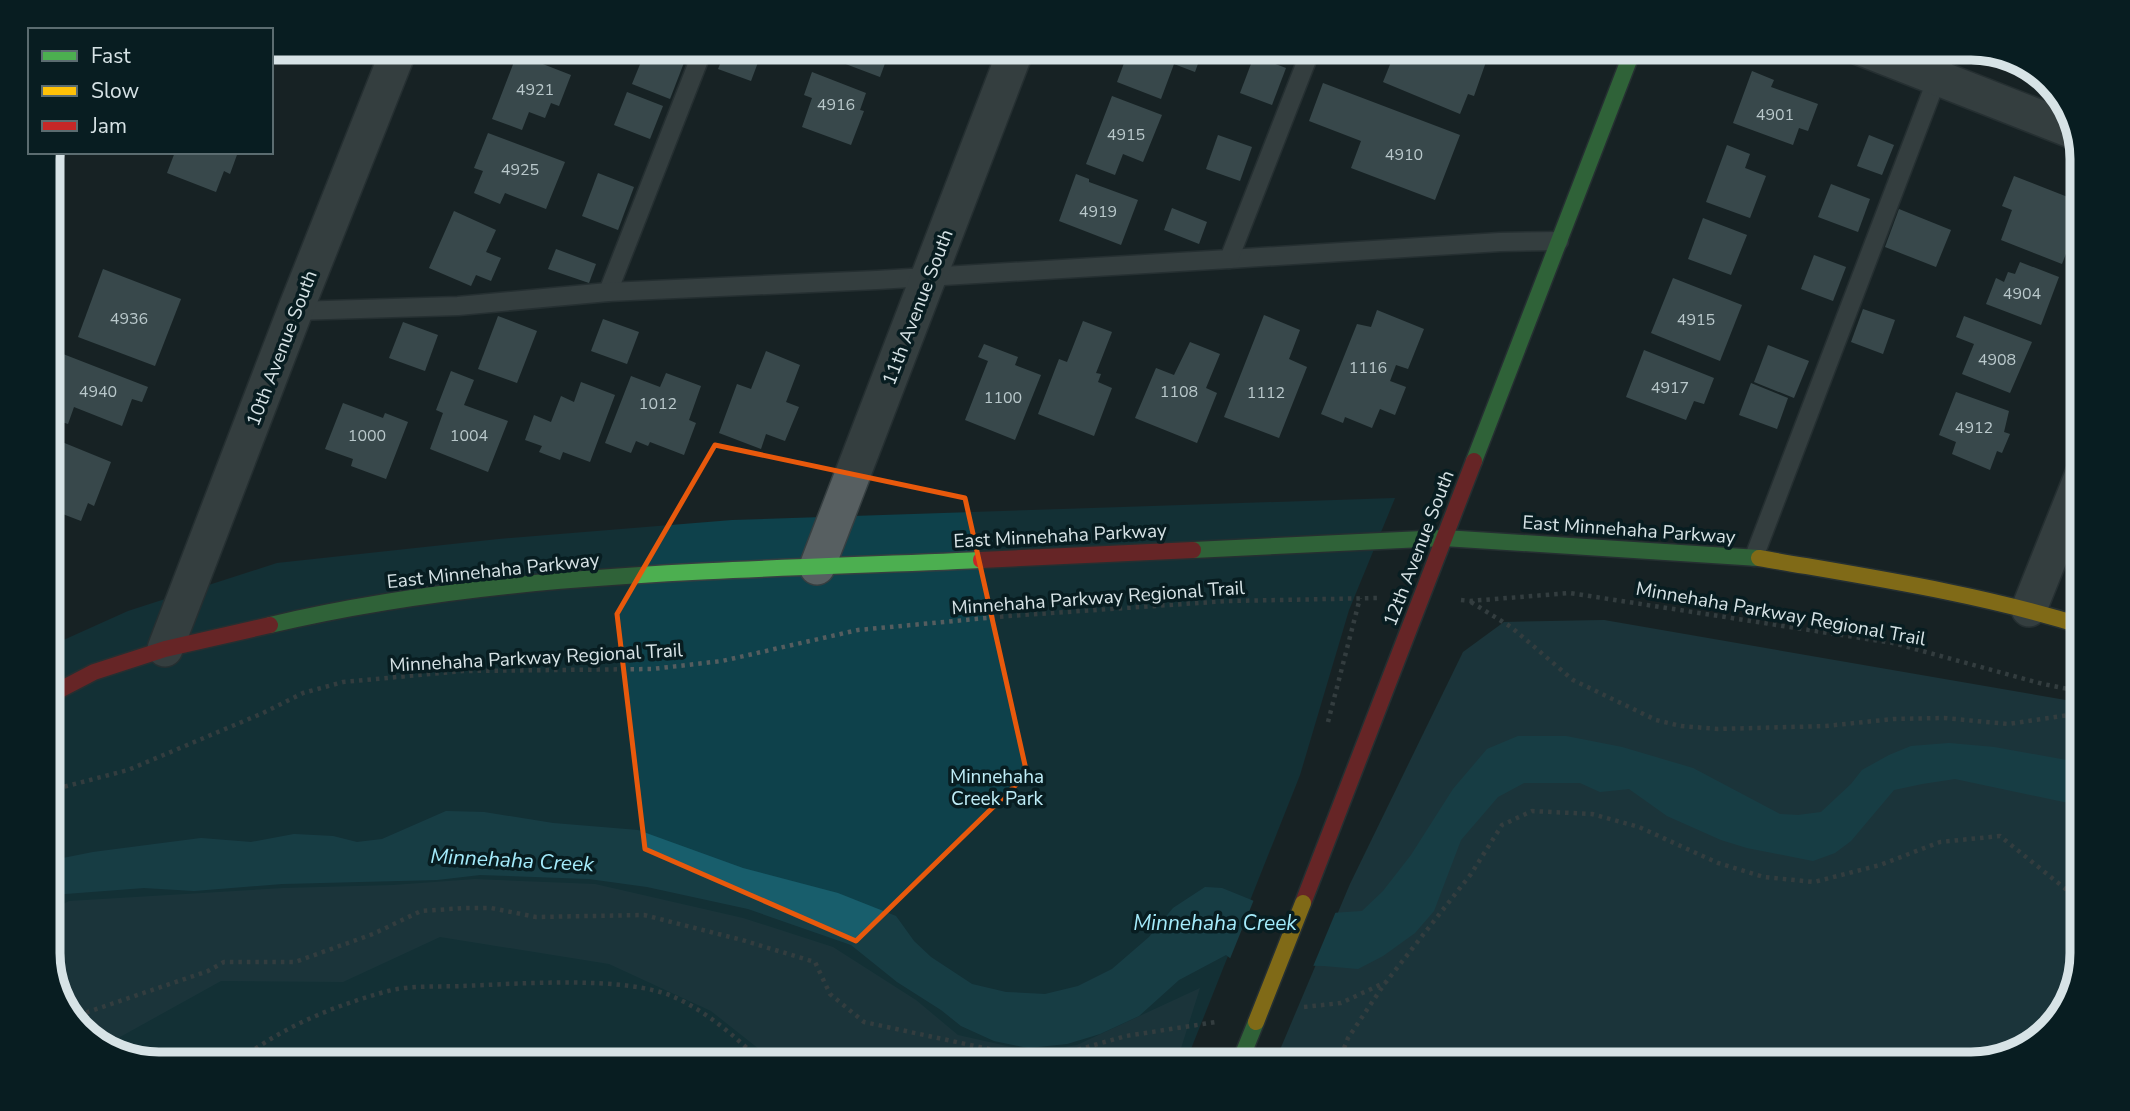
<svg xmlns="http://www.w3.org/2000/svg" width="2130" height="1111" font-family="'Nunito Sans',sans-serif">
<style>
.green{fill:#0e414b}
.forest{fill:#1f4b55}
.water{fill:#185e6c}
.pier{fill:#182325}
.building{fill:#60777b}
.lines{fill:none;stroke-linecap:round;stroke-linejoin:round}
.lane-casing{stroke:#363f41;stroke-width:21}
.street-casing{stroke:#363f41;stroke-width:38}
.fast-casing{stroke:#363f41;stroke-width:19}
.slow-casing{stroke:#363f41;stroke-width:19}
.jam-casing{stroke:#363f41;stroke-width:19}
.path{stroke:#555d5f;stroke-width:4.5;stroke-dasharray:3.5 5;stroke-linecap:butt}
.lane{stroke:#575f61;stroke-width:18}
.street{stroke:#575f61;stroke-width:35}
.fast{stroke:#4caf50;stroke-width:16}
.slow{stroke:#ffc107;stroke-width:16}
.jam{stroke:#c62828;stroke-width:16}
.slow-bridge-casing{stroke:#363f41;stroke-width:19;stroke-linecap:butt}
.slow-bridge{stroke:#ffc107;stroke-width:16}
.marked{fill:none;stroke:#e8590c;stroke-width:5;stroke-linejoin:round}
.labels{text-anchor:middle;stroke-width:7;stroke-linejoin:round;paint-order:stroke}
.number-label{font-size:16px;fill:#b9c8cb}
.street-label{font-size:19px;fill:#d7e3e6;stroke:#081d21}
.park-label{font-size:19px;fill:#c0eef8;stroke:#081d21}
.water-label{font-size:21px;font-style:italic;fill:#a4ebfb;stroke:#081d21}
.rim{fill:none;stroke:#d7e3e6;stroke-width:9}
</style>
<rect width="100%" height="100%" fill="#182325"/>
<polygon class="green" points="1395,498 1349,610 1300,775 1185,1064 159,1064 109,1052 66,1014 48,960 48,647 128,611 277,563 499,539 732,520"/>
<g class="forest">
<polygon points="1604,620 2083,703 2083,952 2071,1002 2033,1045 1972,1064 1274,1064 1350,884 1463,652 1504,622"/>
<polygon points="475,879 595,884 743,918 833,947 916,1000 958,1035 1034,1052 1077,1045 1200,988 1176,1064 778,1064 711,1011 609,964 440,937 343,982 221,981 120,1037 112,1053 66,1014 48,960 48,912 69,901 284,888 393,885"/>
</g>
<polygon class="water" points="1518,736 1566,736 1622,747 1693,768 1780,814 1798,815 1821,812 1851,784 1862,770 1889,755 1911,746 1949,743 1994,747 2083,763 2083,806 1955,779 1922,784 1894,790 1851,841 1835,853 1813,861 1747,848 1721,840 1667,816 1629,789 1600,792 1580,783 1524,783 1498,797 1461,840 1434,911 1415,933 1383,956 1358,969 1324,966 1238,964 1226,955 1179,980 1139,1016 1100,1034 1067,1044 1028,1048 994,1041 961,1026 941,1010 897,982 851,945 748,909 647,887 589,879 480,875 437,880 282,884 194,891 144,888 65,894 48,899 48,861 93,852 201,838 251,842 294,834 333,836 357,842 382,839 446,811 484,812 553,823 638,830 743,868 838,893 896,916 914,941 931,957 972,984 1006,992 1045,994 1078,986 1112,969 1149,937 1173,908 1205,887 1222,888 1254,901 1332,913 1362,911 1383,891 1411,855 1453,789 1487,749"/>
<polygon class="pier" points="1255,897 1337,909 1312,969 1238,967 1229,961"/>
<g class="building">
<polygon points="543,47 573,47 569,58"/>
<polygon points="647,47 685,60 670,99 632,84"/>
<polygon points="727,47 758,47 763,49 751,81 718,69"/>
<polygon points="816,47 891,47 880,77 835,60 837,55"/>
<polygon points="1130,47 1204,47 1195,72 1174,64 1161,99 1117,82"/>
<polygon points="1413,47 1455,47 1487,59 1474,96 1468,94 1460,114 1383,82 1393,57 1407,63"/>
<polygon points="517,54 571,75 559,106 551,103 545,118 529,112 522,130 492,119"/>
<polygon points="1254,56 1286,68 1272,105 1240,93"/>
<polygon points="1752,71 1774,80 1771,87 1818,104 1808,131 1799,128 1793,145 1733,123"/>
<polygon points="812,72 866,93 860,110 864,111 851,145 802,127 812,98 804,95"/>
<polygon points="1323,83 1460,135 1435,200 1351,168 1361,141 1309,121"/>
<polygon points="627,92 663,106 650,139 614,125"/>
<polygon points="1112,96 1162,115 1143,162 1123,154 1115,175 1086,164"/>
<polygon points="488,133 565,162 546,209 505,193 500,204 474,193 483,171 474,168"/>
<polygon points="1218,135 1252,147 1240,181 1206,169"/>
<polygon points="1869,135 1894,145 1882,175 1857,166"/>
<polygon points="1727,145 1750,154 1745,168 1766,176 1750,218 1706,202"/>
<polygon points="175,152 238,152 230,174 224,171 216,192 167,173"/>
<polygon points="598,173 634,187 618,230 582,216"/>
<polygon points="1076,174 1089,179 1089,182 1138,200 1121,245 1059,221"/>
<polygon points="2014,176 2083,203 2083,210 2062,264 2001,240 2012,210 2002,206"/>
<polygon points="1831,184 1870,199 1858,232 1818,217"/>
<polygon points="1172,208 1207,222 1199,244 1164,230"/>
<polygon points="1899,209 1951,230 1936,267 1885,247"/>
<polygon points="454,211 496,230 486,252 501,258 491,281 476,275 471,286 429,268"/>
<polygon points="1703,218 1747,235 1731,275 1688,259"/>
<polygon points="556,249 596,264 589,283 548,269"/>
<polygon points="47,252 63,258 48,299 47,299"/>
<polygon points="1814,255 1846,267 1833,301 1801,289"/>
<polygon points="2020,262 2059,277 2041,325 1986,304 1996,278 2004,282 2008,272 2015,274"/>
<polygon points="103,269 181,299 155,366 78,337"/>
<polygon points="1673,278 1742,305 1720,361 1651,333"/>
<polygon points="1863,309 1895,320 1883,354 1851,342"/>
<polygon points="1377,310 1424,329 1408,369 1396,365 1390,381 1406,387 1395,415 1380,409 1372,428 1345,417 1343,423 1321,414 1357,324 1371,327"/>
<polygon points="1264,315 1300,330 1289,359 1307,367 1279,438 1224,417"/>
<polygon points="498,316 537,331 517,383 478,369"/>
<polygon points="1964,316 2032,342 2010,393 1962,374 1974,344 1956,337"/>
<polygon points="603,319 639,332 627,364 591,351"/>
<polygon points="1083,321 1112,332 1096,373 1101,374 1098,382 1112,388 1094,436 1038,414 1059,359 1067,362"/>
<polygon points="403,322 438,335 425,371 389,358"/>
<polygon points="1190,342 1220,354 1206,388 1217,393 1197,443 1135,418 1156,368 1174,375"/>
<polygon points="984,344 1018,357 1015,365 1041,375 1015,440 965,420 988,361 978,357"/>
<polygon points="1768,345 1809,361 1794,398 1754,382"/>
<polygon points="1644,350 1714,378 1704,404 1694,401 1686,420 1626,397"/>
<polygon points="766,351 800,365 786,402 799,407 785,441 766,434 761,449 719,433 737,384 751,389"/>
<polygon points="63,354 148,387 142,402 132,399 122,426 74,407 68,424 47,417 47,394"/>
<polygon points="451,371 474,380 464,405 508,421 488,472 430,449 443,413 436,410"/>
<polygon points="666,373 701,386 689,420 696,423 684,455 650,442 648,446 636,441 631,453 605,443 631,376 660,387"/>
<polygon points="581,382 615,395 590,462 563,452 560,460 539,452 542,446 525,440 534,415 551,422 561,396 574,402"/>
<polygon points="1751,383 1788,398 1777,429 1739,415"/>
<polygon points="1956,392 2009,411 2004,432 2010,434 2002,453 1997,451 1990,470 1952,454 1956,442 1939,435"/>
<polygon points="343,403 383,418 385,413 408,422 386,479 351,466 353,459 325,449"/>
<polygon points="62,442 111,462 94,506 88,503 81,521 47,508 47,479"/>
<polygon points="47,548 55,555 47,563"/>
</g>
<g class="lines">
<defs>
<g id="lane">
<polyline points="1229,259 1500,242 1559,241"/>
<polyline points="608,292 704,47"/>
<polyline points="295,311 458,306 608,292 877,280 1229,259 1312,47"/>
<polyline points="1754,557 1949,47"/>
</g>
<g id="street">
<polyline points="1859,47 2076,132"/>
<polyline points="817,567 1017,47"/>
<polyline points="2029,609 2083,474"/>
<polyline points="165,649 295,311 400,47"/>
</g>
<g id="fast">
<polyline points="1474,461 1634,47"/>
<polyline points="1193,550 1444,538 1759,558"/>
<path d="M270,625C502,570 744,571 981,560"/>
<polyline points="1239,1064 1256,1022"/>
</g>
<path id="slow" d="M1759,558C1868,577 1977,593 2083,626"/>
<g id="jam">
<polyline points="981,560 1193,550"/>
<polyline points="48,696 94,672 165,649 270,625"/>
<polyline points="1303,903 1474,461"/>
</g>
</defs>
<use href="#lane" class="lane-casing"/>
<use href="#street" class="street-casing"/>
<use href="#fast" class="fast-casing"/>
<use href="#slow" class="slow-casing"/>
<use href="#jam" class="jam-casing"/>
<g class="path">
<polyline points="1461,600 1470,601 1570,593 1893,643 2043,684 2083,692"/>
<polyline points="1471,602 1511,627 1573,680 1656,720 1681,726 1718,729 1826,726 1893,719 1944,718 2008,724 2083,713"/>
<polyline points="1328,722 1360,598"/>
<polyline points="48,791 128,770 263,713 303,693 343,682 463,671 652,669 722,661 858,630 1008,616 1228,601 1379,598"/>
<polyline points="1304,1007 1341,1003 1386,982 1471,874 1502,825 1532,811 1592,814 1639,827 1718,863 1764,877 1814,882 1880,865 1940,842 2000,836 2083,903"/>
<polyline points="70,1018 208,971 224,962 295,962 373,934 421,911 465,908 491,908 536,917 644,915 742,940 815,962 830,994 864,1022 1021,1056 1045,1059 1126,1036 1216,1022"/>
<path d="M235,1064C279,1028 333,1006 388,991C411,985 439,987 462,986C517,984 625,975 674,997C706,1011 739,1039 763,1064"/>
<polyline points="1338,1064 1348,1038 1385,983"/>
</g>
<use href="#lane" class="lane"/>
<use href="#street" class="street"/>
<use href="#fast" class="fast"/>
<use href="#slow" class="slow"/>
<use href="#jam" class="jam"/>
<defs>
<polyline id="slow-bridge" points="1256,1022 1303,903"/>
</defs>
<use href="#slow-bridge" class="slow-bridge-casing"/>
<use href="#slow-bridge" class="slow-bridge"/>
</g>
<path d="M0 0H2130V1111H0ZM715,445L965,498L1027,774L856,941L645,849L617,614Z" fill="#182325" fill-opacity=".55" fill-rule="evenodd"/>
<path class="marked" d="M715,445L965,498L1027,774L856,941L645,849L617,614Z"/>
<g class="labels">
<g class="number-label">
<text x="535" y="95">4921</text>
<text x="836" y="110">4916</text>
<text x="1775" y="120">4901</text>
<text x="1126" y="140">4915</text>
<text x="1404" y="160">4910</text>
<text x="520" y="175">4925</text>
<text x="1098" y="217">4919</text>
<text x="2022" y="299">4904</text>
<text x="129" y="324">4936</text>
<text x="1696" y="325">4915</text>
<text x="1997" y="365">4908</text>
<text x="1368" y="373">1116</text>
<text x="1670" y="393">4917</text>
<text x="98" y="397">4940</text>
<text x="1179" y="397">1108</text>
<text x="1266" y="398">1112</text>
<text x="1003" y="403">1100</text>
<text x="658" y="409">1012</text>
<text x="1974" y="433">4912</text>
<text x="367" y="441">1000</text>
<text x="469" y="441">1004</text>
</g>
<g class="street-label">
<text transform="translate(917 307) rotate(-69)" y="7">11th Avenue South</text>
<text transform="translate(281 348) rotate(-69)" y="7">10th Avenue South</text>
<text transform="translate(1629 529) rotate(4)" y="7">East Minnehaha Parkway</text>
<text transform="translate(1060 535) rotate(-3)" y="7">East Minnehaha Parkway</text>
<text transform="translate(1418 548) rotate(-69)" y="7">12th Avenue South</text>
<text transform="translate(493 570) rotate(-6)" y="7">East Minnehaha Parkway</text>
<text transform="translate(1098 597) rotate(-4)" y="7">Minnehaha Parkway Regional Trail</text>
<text transform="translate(1781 613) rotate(10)" y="7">Minnehaha Parkway Regional Trail</text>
<text transform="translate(536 657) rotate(-3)" y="7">Minnehaha Parkway Regional Trail</text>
</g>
<g class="park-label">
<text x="997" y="783">Minnehaha<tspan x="997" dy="22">Creek Park</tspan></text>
</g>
<g class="water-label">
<text transform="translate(512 860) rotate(3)" y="7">Minnehaha Creek</text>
<text x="1215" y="930">Minnehaha Creek</text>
</g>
</g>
<path d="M0 0H2130V1111H0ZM159 60H1971A99 99 0 0 1 2070 159V953A99 99 0 0 1 1971 1052H159A99 99 0 0 1 60 953V159A99 99 0 0 1 159 60Z" fill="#081d21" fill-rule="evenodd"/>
<path class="rim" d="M159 60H1971A99 99 0 0 1 2070 159V953A99 99 0 0 1 1971 1052H159A99 99 0 0 1 60 953V159A99 99 0 0 1 159 60Z"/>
<rect x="28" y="28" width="245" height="126" fill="#081d21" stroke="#5b6c70" stroke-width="2"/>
<rect x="42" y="51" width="35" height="10" fill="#4caf50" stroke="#5b6c70" stroke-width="2"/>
<text x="91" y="63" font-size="21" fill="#d7e3e6">Fast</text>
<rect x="42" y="86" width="35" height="10" fill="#ffc107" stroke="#5b6c70" stroke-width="2"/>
<text x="91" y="98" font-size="21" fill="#d7e3e6">Slow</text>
<rect x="42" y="121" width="35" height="10" fill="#c62828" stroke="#5b6c70" stroke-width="2"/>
<text x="91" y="133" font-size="21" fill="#d7e3e6">Jam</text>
</svg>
